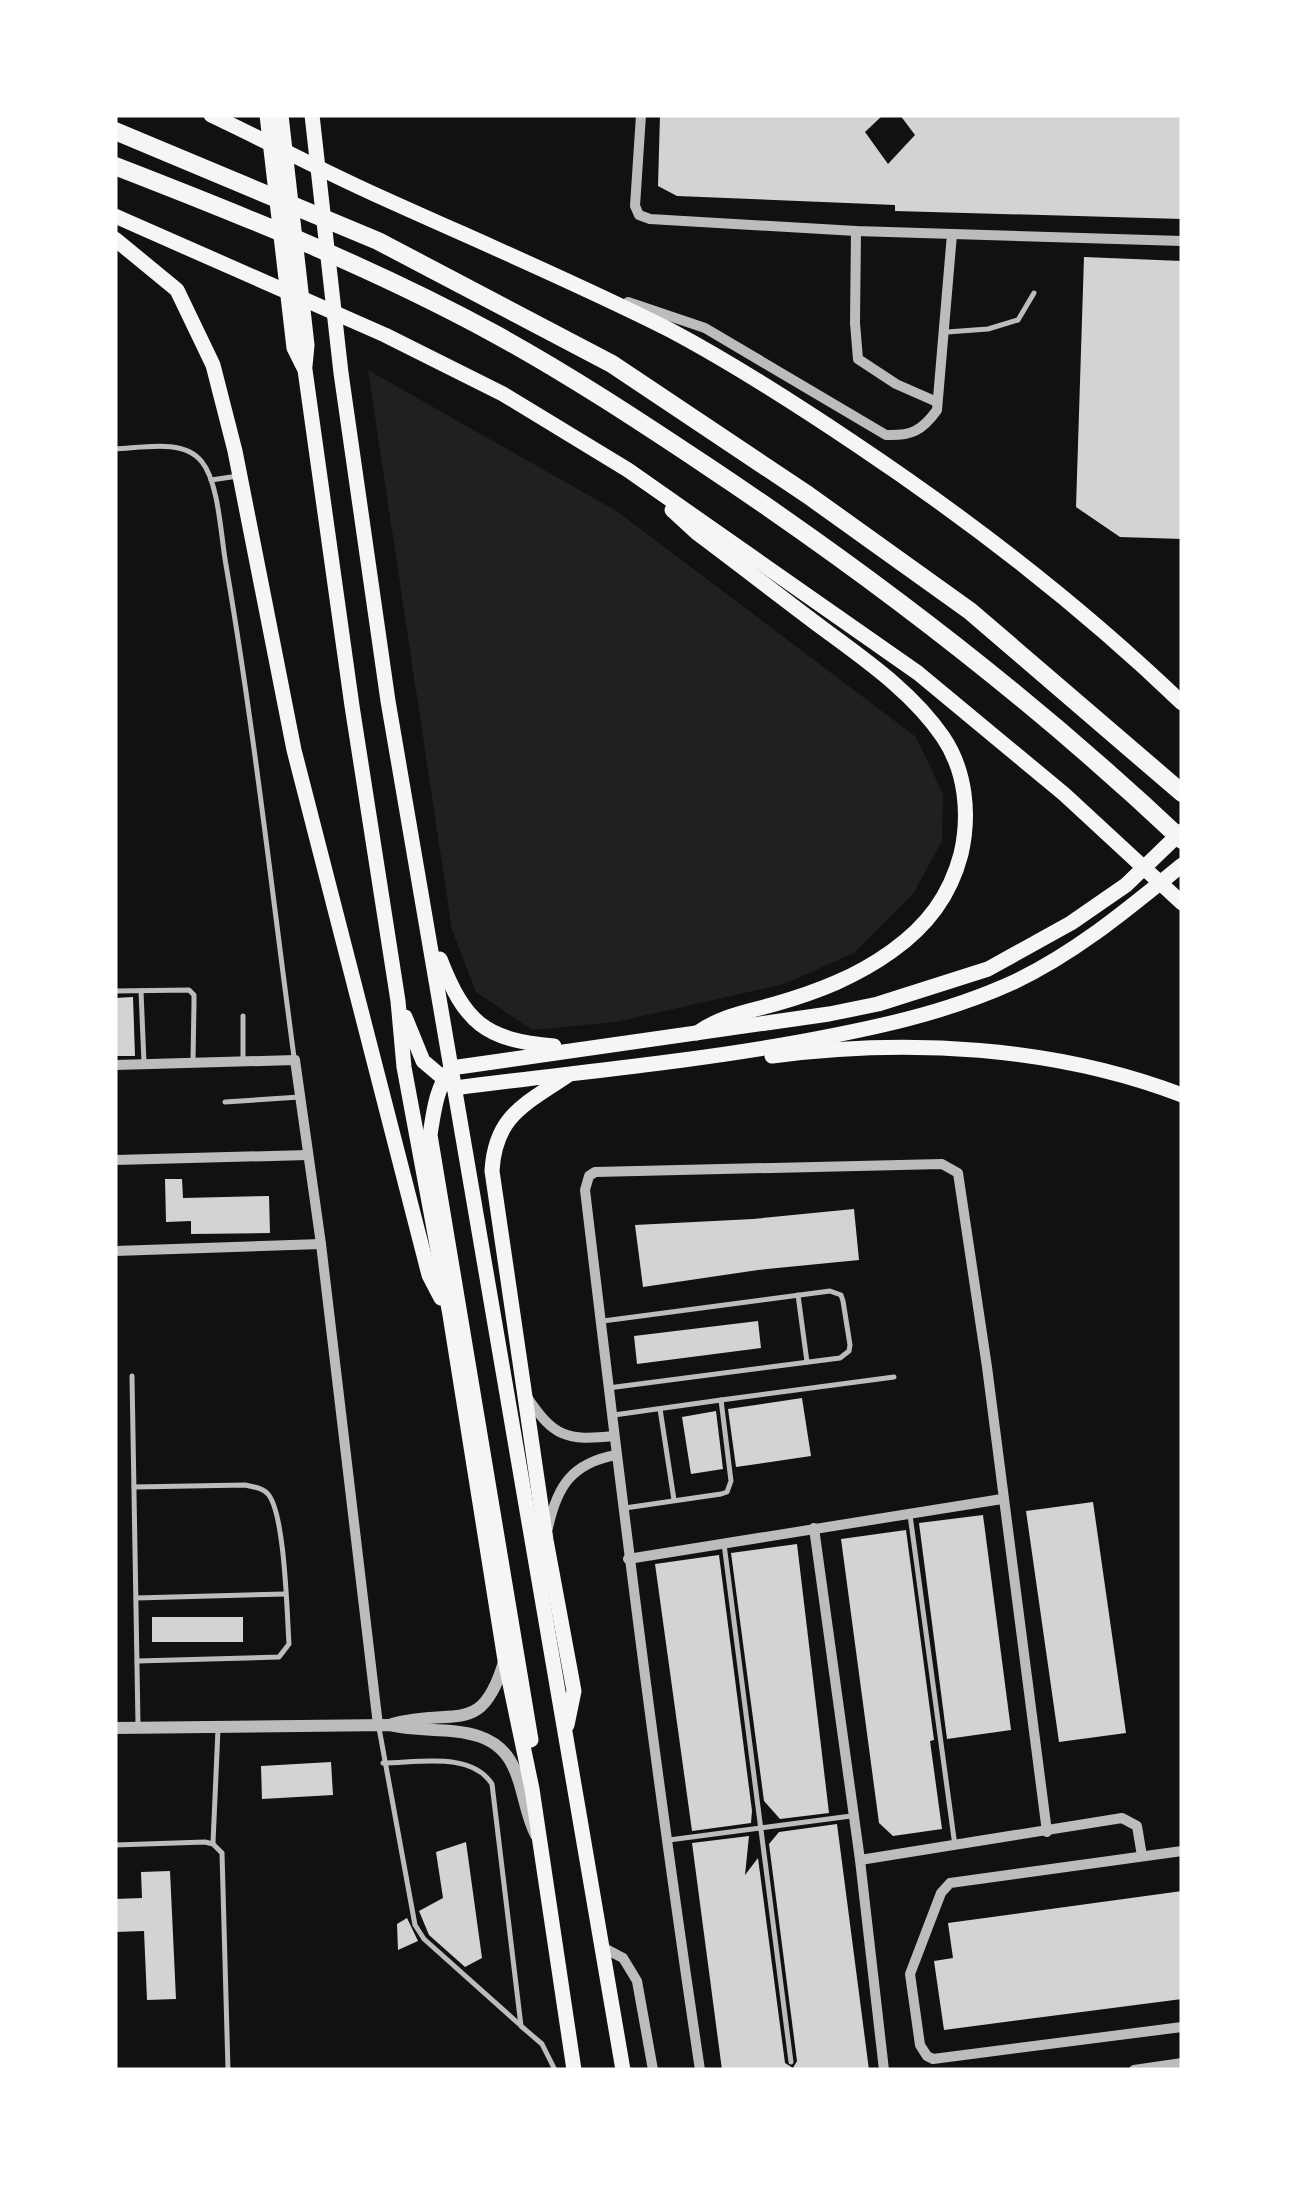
<svg xmlns="http://www.w3.org/2000/svg" width="1297" height="2185" font-family="'Open Sans',sans-serif">
<style>
.green{fill:#202020}
.building{fill:#d3d3d3}
.lines{fill:none;stroke-linecap:round;stroke-linejoin:round}
.service{stroke:#bcbcbc;stroke-width:5}
.minor{stroke:#bcbcbc;stroke-width:10}
.tertiary{stroke:#bcbcbc;stroke-width:12}
.primary{stroke:#f5f5f5;stroke-width:15}
.motorway{stroke:#f5f5f5;stroke-width:18}
</style>
<rect width="100%" height="100%" fill="#111"/>
<polygon class="green" points="368,370 618,512 916,737 943,794 942,841 913,894 854,953 784,984 616,1022 532,1030 476,992 452,930"/>
<g class="building">
<polygon points="660,115 883,115 865,132 888,164 915,135 900,115 1182,115 1182,219 895,211 895,205 677,196 658,186"/>
<polygon points="1084,257 1182,261 1182,539 1120,537 1076,507"/>
<polygon points="133,997 135,1056 115,1056 115,998"/>
<polygon points="165,1179 182,1179 183,1198 269,1196 270,1233 191,1234 191,1221 166,1222"/>
<polygon points="854,1209 859,1260 758,1270 643,1287 635,1225 753,1219"/>
<polygon points="758,1321 761,1348 637,1364 634,1336"/>
<polygon points="802,1398 811,1456 736,1467 728,1409"/>
<polygon points="716,1411 723,1469 691,1474 682,1417"/>
<polygon points="1093,1502 1126,1733 1059,1742 1026,1511"/>
<polygon points="983,1515 1011,1730 947,1739 919,1523"/>
<polygon points="906,1530 934,1740 930,1741 942,1829 893,1836 879,1823 841,1539"/>
<polygon points="797,1544 829,1813 780,1819 764,1801 731,1553"/>
<polygon points="719,1555 752,1811 751,1823 692,1831 655,1564"/>
<rect x="152" y="1617" width="91" height="25"/>
<polygon points="331,1762 333,1795 262,1799 261,1766"/>
<polygon points="837,1824 869,2070 722,2070 692,1843 749,1836 745,1875 758,1858 785,2063 793,2068 797,2061 769,1844 779,1832"/>
<polygon points="466,1842 482,1958 465,1967 429,1935 419,1911 443,1898 436,1852"/>
<polygon points="170,1871 176,1999 147,2000 144,1931 115,1932 115,1899 142,1898 141,1872"/>
<polygon points="1182,1891 1182,1999 944,2030 934,1961 953,1958 948,1923"/>
<polygon points="407,1918 418,1941 398,1950 397,1924"/>
</g>
<g class="lines">
<g class="service">
<polyline points="947,332 988,329 1018,320 1034,293"/>
<path d="M115,449C141,448 184,438 202,462C219,483 221,538 226,565C254,728 272,893 294,1057"/>
<polyline points="211,480 238,476"/>
<polyline points="115,991 189,990 194,995 194,1003 193,1061"/>
<polyline points="141,991 144,1063"/>
<polyline points="243,1016 243,1062"/>
<polyline points="225,1102 300,1097"/>
<polyline points="798,1295 807,1362"/>
<polyline points="603,1321 830,1291 841,1295 843,1301 850,1345 849,1351 840,1358 608,1388"/>
<polyline points="132,1376 138,1724"/>
<polyline points="721,1400 894,1377"/>
<polyline points="660,1409 674,1500"/>
<polyline points="614,1415 721,1400 731,1481 727,1492 721,1494 625,1508"/>
<path d="M134,1487L245,1485C253,1487 261,1487 267,1493C285,1510 287,1615 289,1644L279,1657L137,1661"/>
<polyline points="910,1515 955,1846"/>
<polyline points="724,1544 791,2062"/>
<polyline points="136,1598 285,1594"/>
<polyline points="379,1728 415,1925 424,1939 519,2024"/>
<path d="M383,1763C417,1763 471,1751 492,1784L521,2026L542,2044L555,2070"/>
<polyline points="669,1840 851,1816"/>
<polyline points="213,1843 218,1729"/>
<polyline points="115,1845 205,1842 213,1844 222,1853 228,2070"/>
</g>
<g class="minor">
<polyline points="641,115 635,206 639,215 650,219 856,231 1182,241"/>
<polyline points="856,231 855,323 858,359 896,384 937,402"/>
<path d="M628,302L705,328L886,435C911,436 922,431 937,410L952,234"/>
<polyline points="115,1065 295,1060 321,1244 378,1725"/>
<polyline points="115,1160 308,1155"/>
<polyline points="115,1251 321,1244"/>
<path d="M527,1397C554,1437 566,1441 614,1436"/>
<path d="M548,1528C557,1486 572,1463 616,1455"/>
<polyline points="814,1528 860,1860 884,2070"/>
<polyline points="628,1559 1002,1499"/>
<polyline points="1182,1851 950,1883 941,1893 910,1974 920,2045 927,2056 933,2059 1182,2027"/>
<polyline points="860,1860 1122,1818 1137,1826 1142,1856"/>
<polyline points="602,1947 623,1958 637,1981 653,2070"/>
<path d="M700,2070C656,1777 620,1484 585,1190L589,1176L595,1172L942,1164L958,1173L987,1367L1047,1832"/>
<polyline points="1134,2070 1182,2063"/>
</g>
<g class="tertiary">
<path d="M392,1724C454,1706 481,1739 504,1662"/>
<path d="M115,1728L389,1725C432,1736 492,1718 514,1768C524,1790 525,1814 536,1835"/>
</g>
<g class="primary">
<path d="M211,115C266,141 319,169 374,194C473,239 573,281 670,330C734,364 796,404 857,445C972,522 1082,607 1182,703"/>
<polyline points="267,115 294,348 305,370 352,706 398,1001 404,1067 450,1315 505,1660 532,1789 574,2070"/>
<polyline points="281,115 307,345 305,366"/>
<polyline points="312,115 341,373 388,701 623,2070"/>
<polyline points="115,216 385,335 503,394 628,470 918,673 1064,794 1182,903"/>
<polyline points="115,239 177,290 213,365 235,451 294,750 429,1275 441,1298"/>
<path d="M672,510L697,533C740,565 782,598 825,630C867,661 913,693 943,737C966,771 970,815 961,854C950,896 927,926 892,951C856,977 817,992 775,1004C747,1012 721,1016 697,1033"/>
<path d="M440,959C465,1023 485,1040 554,1046"/>
<path d="M405,1017L423,1061L455,1088C568,1073 682,1063 794,1043C870,1029 944,1014 1014,982C1077,952 1129,908 1182,865"/>
<path d="M772,1056C907,1038 1054,1046 1182,1095"/>
<path d="M567,1725L574,1691L546,1540L492,1171C495,1115 526,1104 568,1075"/>
<path d="M531,1740L430,1135C434,1110 436,1089 451,1068L829,1014L878,1004L988,969L1071,923L1126,885L1182,831"/>
</g>
<g class="motorway">
<polyline points="115,131 378,241 612,364 808,495 970,611 1182,793"/>
<path d="M115,166C244,216 374,268 495,334C568,374 638,420 707,466C875,578 1035,701 1182,840"/>
</g>
</g>
<rect width="1297" height="2185" fill="none" stroke="#ffffff" stroke-width="235"/>
</svg>
